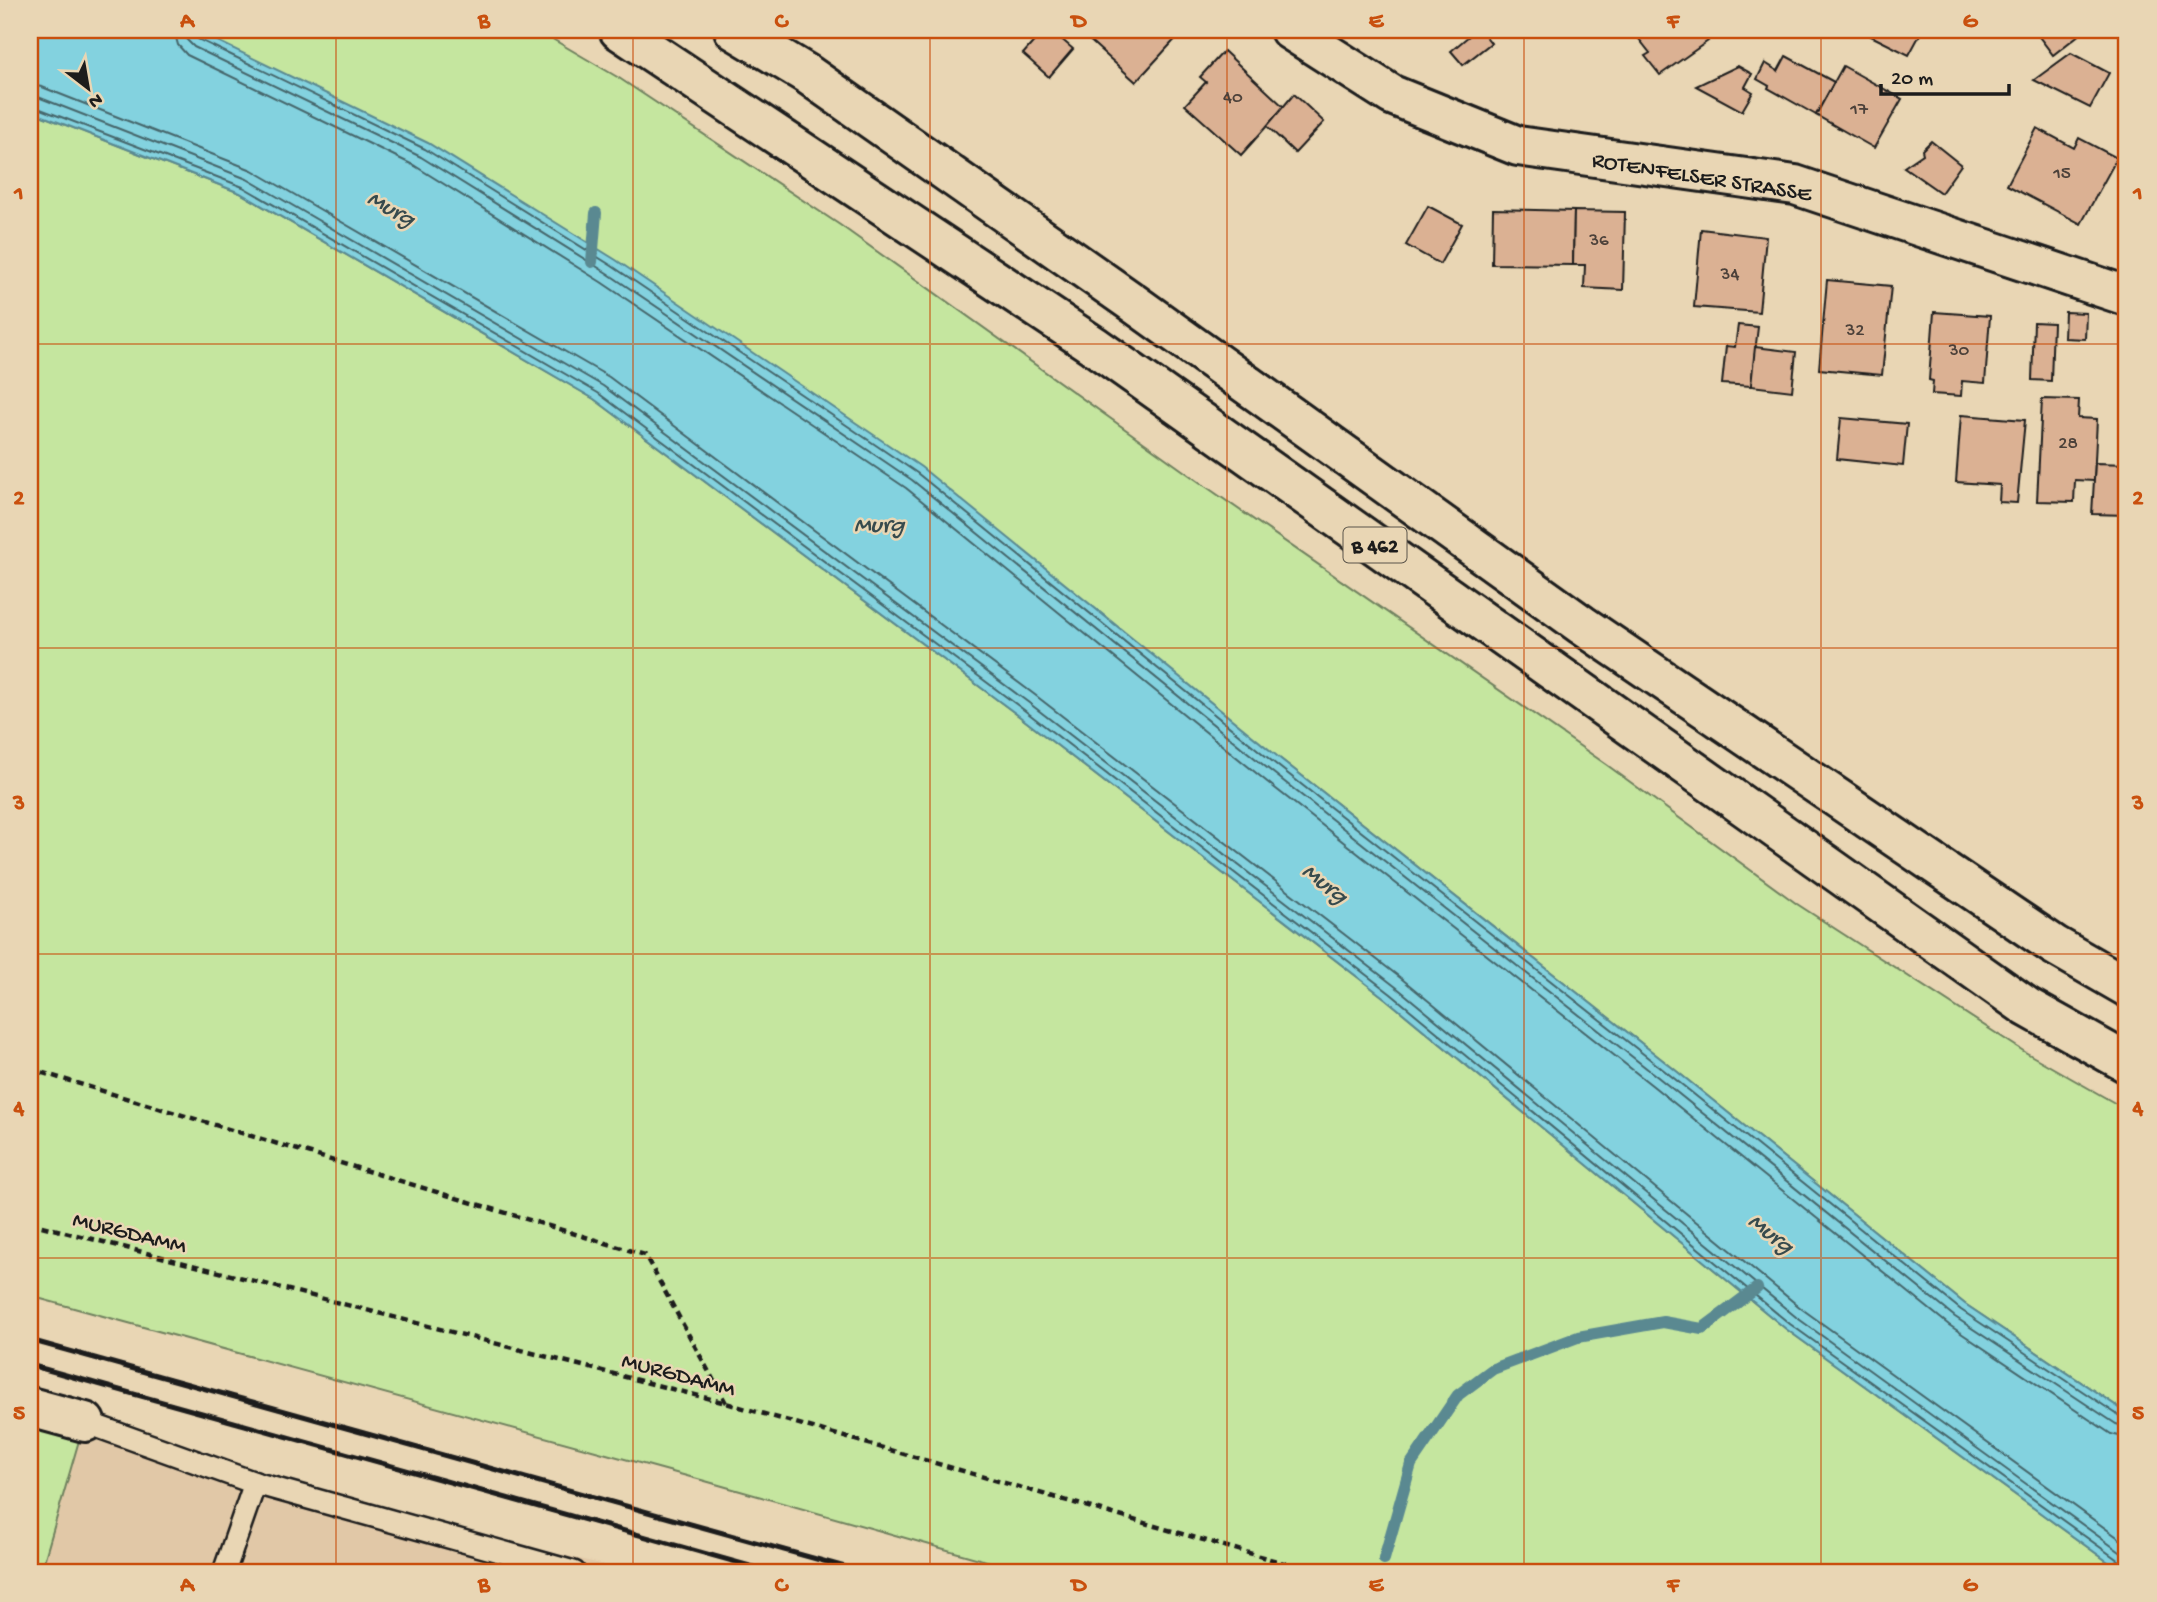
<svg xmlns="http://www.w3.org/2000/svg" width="2157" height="1602" font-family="'Gochi Hand',sans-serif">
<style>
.built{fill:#e1c8a7}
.green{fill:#c5e69f;stroke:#70815e;stroke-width:2}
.water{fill:#83d2df;stroke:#5a8991;stroke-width:2}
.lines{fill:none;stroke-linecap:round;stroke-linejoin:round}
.shore{stroke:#45656a;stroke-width:2}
.stream{stroke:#5a8991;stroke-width:12}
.building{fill:#dbb193;stroke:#1c1c1c;stroke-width:2}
.service-casing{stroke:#1c1c1c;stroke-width:26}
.minor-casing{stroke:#1c1c1c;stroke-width:44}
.trunk-casing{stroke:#1c1c1c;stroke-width:44}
.path{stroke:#1c1c1c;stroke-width:4.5;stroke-dasharray:7 5;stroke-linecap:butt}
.service{stroke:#e9d6b4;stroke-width:21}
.minor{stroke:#e9d6b4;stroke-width:38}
.trunk{stroke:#e9d6b4;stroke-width:38}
.rail{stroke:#1c1c1c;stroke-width:5}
.grid{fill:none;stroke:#c9500e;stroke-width:2;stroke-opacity:0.55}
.labels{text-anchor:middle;stroke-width:5;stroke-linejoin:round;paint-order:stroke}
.number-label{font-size:19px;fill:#4c413a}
.shield{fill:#e9d6b4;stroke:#5a544a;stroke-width:2}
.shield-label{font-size:21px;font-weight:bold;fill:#1c1c1c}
.street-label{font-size:23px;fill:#1c1c1c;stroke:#e9d6b4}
.water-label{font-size:24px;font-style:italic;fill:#364a4d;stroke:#e9d6b4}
.neatline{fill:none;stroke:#c9500e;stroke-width:2.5}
.grid-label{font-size:23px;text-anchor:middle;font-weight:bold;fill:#c9500e}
</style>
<rect width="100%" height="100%" fill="#e9d6b4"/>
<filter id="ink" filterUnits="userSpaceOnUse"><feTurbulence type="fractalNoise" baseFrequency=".0143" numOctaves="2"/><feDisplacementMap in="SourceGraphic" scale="14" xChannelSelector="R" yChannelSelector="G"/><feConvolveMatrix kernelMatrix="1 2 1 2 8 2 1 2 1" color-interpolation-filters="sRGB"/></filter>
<g filter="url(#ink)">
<polygon class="built" points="30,1423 255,1483 635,1572 30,1572"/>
<g class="green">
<polygon points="193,30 537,30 619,78 840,225 1195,479 1607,765 1797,904 2025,1052 2127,1110 2127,1413 1965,1304 1669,1065 1282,760"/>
<polygon points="30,111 240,193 594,399 1019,716 1386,999 1786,1329 2122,1572 1025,1572 705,1481 30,1296"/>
<polygon points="30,1423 80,1437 41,1572 30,1572"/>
</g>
<polygon class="water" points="30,30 193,30 199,32 428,143 616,260 921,467 1282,760 1669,1065 1965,1304 2127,1413 2127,1572 2122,1572 1786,1329 1386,999 1019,716 594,399 240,193 30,111"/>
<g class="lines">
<g class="shore">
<polyline points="174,30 178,45 187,55 415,166 601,282 906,488 1266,781 1653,1086 1949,1325 2111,1434 2127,1438"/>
<polyline points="185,30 187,40 194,47 421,157 607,273 912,480 1272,772 1659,1078 1955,1317 2116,1424 2127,1427"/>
<polyline points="194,30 194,35 198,39 425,149 612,266 917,473 1278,766 1665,1071 1961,1310 2121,1417 2127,1418"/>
<polyline points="30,85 42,87 252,170 609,377 1035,695 1402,979 1802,1309 2127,1544"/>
<polyline points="30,96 38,97 247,179 603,386 1029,703 1396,987 1796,1317 2127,1557"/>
<polyline points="30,105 243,187 598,393 1024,710 1391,994 1790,1324 2122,1563 2125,1572"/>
</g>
<g class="stream">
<polyline points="592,262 596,213"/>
<polyline points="1384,1559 1411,1464 1458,1395 1493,1369 1578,1337 1663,1322 1702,1329 1757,1288"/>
</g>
</g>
<g class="building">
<polygon points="1044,30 1051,30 1073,49 1049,77 1023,54"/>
<polygon points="1093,30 1173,30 1179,35 1136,82 1086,37"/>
<polygon points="1476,30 1481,30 1491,43 1463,65 1451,51"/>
<polygon points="1632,30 1700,30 1708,41 1660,75 1645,56 1650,53"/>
<polygon points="1875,30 1920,30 1922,31 1909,55 1871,36"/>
<polygon points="2034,30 2085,30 2053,55"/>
<polygon points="1224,51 1284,107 1241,155 1185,105 1206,82 1200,77"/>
<polygon points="2071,53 2109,73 2090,108 2034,80"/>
<polygon points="1786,56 1834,82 1816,115 1768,88 1769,86 1757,79 1765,63 1778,71"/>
<polygon points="1738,66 1752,74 1745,87 1753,92 1742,111 1696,86"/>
<polygon points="1843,66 1902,99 1874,148 1816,115"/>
<polygon points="1294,94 1324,122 1295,153 1267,126"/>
<polygon points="2037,128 2074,148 2079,138 2117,158 2081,224 2007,185"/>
<polygon points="1931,141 1961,165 1941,193 1904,167 1923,154 1922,150"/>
<polygon points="1428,206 1462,224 1440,264 1406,245"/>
<polygon points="1493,209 1574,211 1573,265 1492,264"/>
<polygon points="1574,211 1625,212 1623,290 1584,288 1585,265 1573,265"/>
<polygon points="1701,229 1766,237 1759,312 1694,307"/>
<polygon points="1827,280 1891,286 1882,375 1819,369"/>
<polygon points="1934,312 1990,316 1985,383 1962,381 1961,396 1932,394 1933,381 1929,380"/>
<polygon points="2065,312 2086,313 2085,339 2064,338"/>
<polygon points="2034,322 2053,323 2051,381 2032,380"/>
<polygon points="1738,325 1758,327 1751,386 1722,384 1726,346 1735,347"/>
<polygon points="1755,347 1796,352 1792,391 1751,386"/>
<polygon points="2042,399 2079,400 2078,418 2097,419 2094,481 2075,480 2074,502 2037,501"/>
<polygon points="1961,415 2025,420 2017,503 1999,502 2000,485 1956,482"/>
<polygon points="1841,418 1907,424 1903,466 1837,459"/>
<polygon points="2095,463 2127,464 2127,515 2092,514"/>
</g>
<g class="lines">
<defs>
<g id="service">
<polyline points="85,1422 255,1483 574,1572"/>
<polyline points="224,1572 255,1483"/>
</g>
<g id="minor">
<polyline points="1290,30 1392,95 1518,146 1795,185 2127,296"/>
<polyline points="30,1407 85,1422"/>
</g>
<g id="trunk">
<polyline points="619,30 1093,345 2027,1007 2127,1063"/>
<polyline points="734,30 807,74 1129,300 1582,625 2054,945 2127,987"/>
</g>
</defs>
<use href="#service" class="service-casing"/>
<use href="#minor" class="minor-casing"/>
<use href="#trunk" class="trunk-casing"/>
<g class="path">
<polyline points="30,1069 645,1255 726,1403"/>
<polyline points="30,1223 726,1403 1315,1572"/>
</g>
<use href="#service" class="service"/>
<use href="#minor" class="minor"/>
<use href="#trunk" class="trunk"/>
<g class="rail">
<polyline points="30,1340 863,1572"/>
<polyline points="30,1365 772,1572"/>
</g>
</g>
</g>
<path class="grid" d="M336,30V1572M633,30V1572M930,30V1572M1227,30V1572M1524,30V1572M1821,30V1572M30,344H2127M30,648H2127M30,954H2127M30,1258H2127"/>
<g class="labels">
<g class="number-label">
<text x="1233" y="102">40</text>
<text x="1859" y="114">17</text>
<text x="2062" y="178">15</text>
<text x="1599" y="245">36</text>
<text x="1730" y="279">34</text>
<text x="1855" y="335">32</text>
<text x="1959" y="355">30</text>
<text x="2068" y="448">28</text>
</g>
<rect class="shield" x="1343.5" y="527.5" width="63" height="35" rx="5"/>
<g class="shield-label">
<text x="1375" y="552">B 462</text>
</g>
<g class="street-label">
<text transform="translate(1702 175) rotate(9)" y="8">ROTENFELSER STRASSE</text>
<text transform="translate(130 1231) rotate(14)" y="8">MURGDAMM</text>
<text transform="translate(679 1373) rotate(15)" y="8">MURGDAMM</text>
</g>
<g class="water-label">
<text transform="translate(392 207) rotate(29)" y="8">Murg</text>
<text x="879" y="531">Murg</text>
<text transform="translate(1326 882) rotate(38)" y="8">Murg</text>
<text transform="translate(1772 1232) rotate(38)" y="8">Murg</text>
</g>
</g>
<rect width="2157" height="1602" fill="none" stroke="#e9d6b4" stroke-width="77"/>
<g transform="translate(88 88) rotate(149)" stroke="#e9d6b4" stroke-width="5" paint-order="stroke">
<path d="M0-5L12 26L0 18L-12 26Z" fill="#1c1c1c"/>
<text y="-10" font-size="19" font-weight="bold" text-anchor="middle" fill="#1c1c1c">N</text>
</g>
<path d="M1881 84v10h128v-10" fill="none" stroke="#1c1c1c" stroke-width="3.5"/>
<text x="1891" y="84" font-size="21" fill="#1c1c1c" stroke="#e9d6b4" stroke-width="5" paint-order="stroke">20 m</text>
<rect x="38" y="38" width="2080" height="1526" class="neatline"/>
<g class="grid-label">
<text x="187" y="27">A</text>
<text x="484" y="27">B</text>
<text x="781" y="27">C</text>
<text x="1079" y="27">D</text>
<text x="1376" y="27">E</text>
<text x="1673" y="27">F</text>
<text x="1970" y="27">G</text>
<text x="19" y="199">1</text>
<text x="2138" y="199">1</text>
<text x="19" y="504">2</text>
<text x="2138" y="504">2</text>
<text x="19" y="809">3</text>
<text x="2138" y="809">3</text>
<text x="19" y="1114">4</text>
<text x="2138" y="1114">4</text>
<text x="19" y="1419">5</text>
<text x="2138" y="1419">5</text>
<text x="187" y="1591">A</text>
<text x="484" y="1591">B</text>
<text x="781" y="1591">C</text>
<text x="1079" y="1591">D</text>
<text x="1376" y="1591">E</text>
<text x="1673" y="1591">F</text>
<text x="1970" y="1591">G</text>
</g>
</svg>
